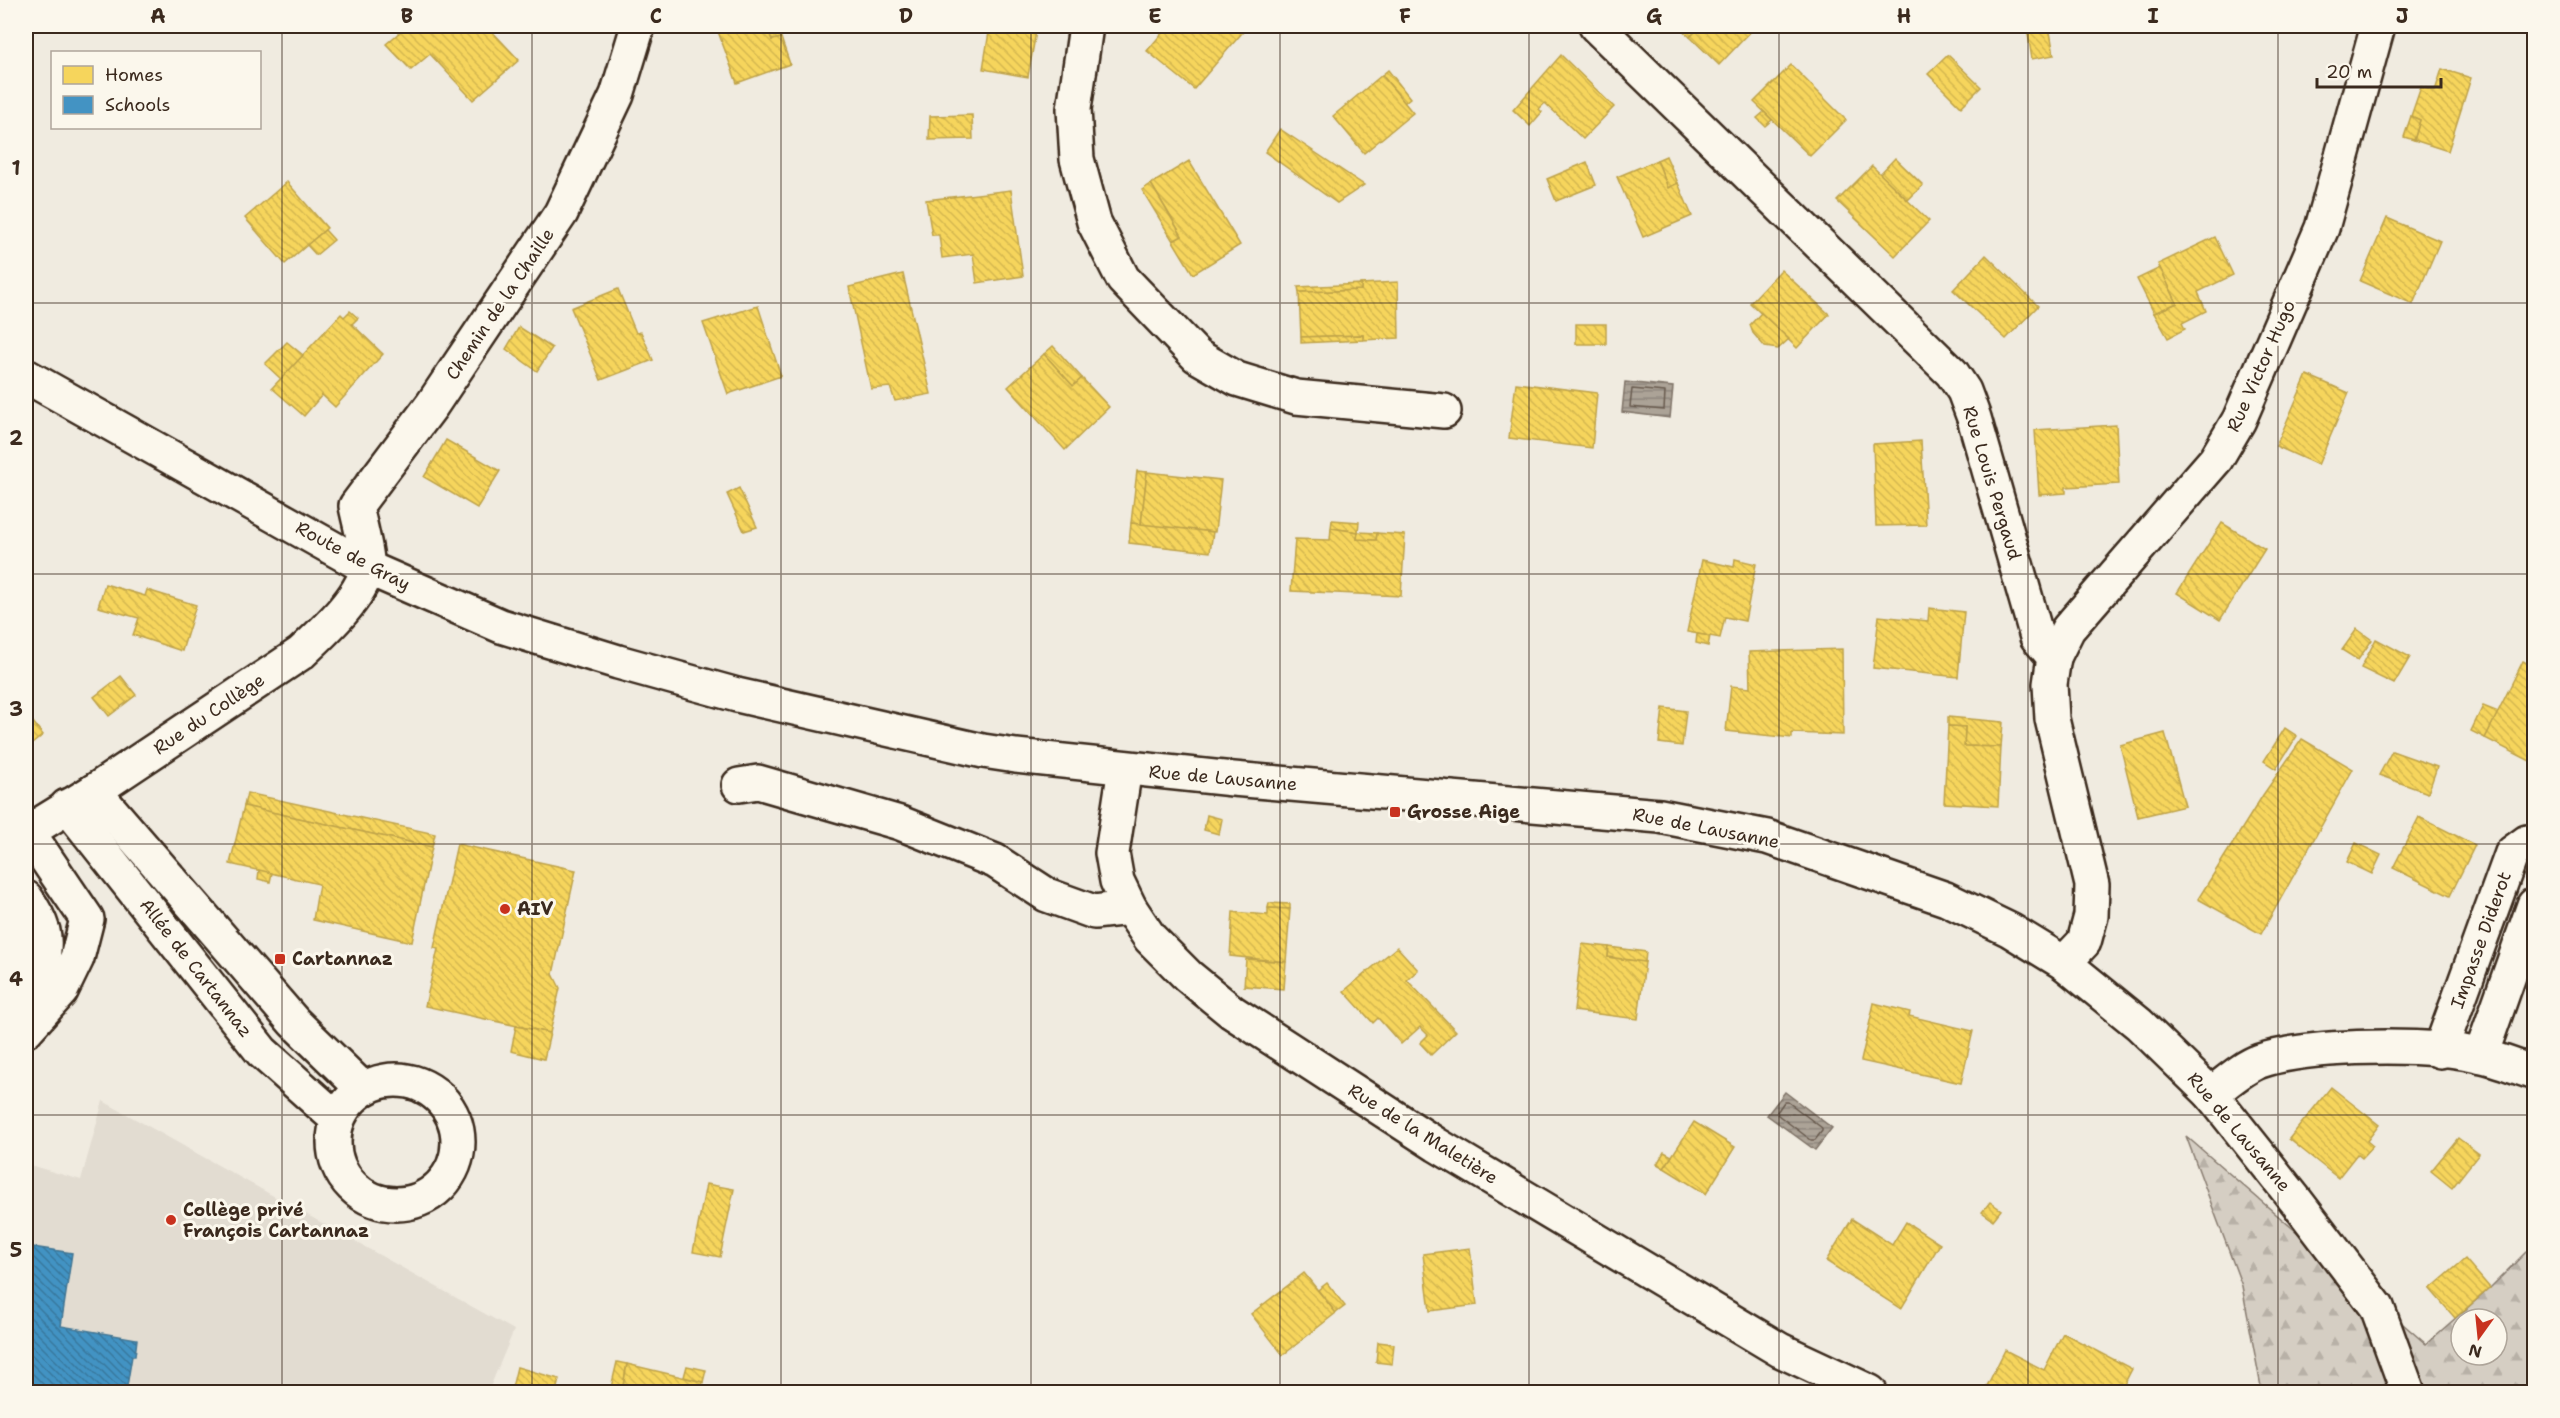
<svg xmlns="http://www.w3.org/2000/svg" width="2560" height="1418" font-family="'Shantell Sans',sans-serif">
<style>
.built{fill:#e2dcd1}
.forest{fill:url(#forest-firs);stroke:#887c70;stroke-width:1.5;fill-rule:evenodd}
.water{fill:url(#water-rules);stroke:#7f7367;stroke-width:1.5}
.homes{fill:url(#homes-back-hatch);stroke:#bea249;stroke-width:1.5}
.schools{fill:url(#schools-back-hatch);stroke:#417492;stroke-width:1.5}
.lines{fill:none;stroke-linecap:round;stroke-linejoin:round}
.shore{stroke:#685a4e;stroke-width:1.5}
.minor-casing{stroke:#3b2a1e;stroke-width:38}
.major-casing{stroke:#3b2a1e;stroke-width:38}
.minor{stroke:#fbf7ec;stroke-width:33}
.major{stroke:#fbf7ec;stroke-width:33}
.grid{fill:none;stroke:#3b2a1e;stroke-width:1.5;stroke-opacity:0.55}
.poi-dot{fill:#c8321e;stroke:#fbf7ec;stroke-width:2}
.labels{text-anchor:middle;stroke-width:6;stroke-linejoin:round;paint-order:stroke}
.street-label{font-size:18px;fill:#3b2a1e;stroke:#fbf7ec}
.poi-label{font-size:18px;font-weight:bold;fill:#3b2a1e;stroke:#fbf7ec;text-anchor:start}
.neatline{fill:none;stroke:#3b2a1e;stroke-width:2}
.grid-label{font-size:20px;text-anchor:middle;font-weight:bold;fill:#3b2a1e}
</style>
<defs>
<pattern id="forest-firs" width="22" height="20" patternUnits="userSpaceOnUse" patternTransform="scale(1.5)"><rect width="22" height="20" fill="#d5cec3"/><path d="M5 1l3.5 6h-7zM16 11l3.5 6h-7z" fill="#b8b1a7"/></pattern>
<pattern id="water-rules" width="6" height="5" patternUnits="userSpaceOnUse" patternTransform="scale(1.5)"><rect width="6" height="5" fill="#aca397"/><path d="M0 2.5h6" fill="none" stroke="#8d857b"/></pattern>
<pattern id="homes-back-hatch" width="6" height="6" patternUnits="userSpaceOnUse" patternTransform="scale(1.5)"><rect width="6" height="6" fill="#f6d55c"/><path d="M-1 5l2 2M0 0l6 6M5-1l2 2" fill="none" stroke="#d4b750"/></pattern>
<pattern id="schools-back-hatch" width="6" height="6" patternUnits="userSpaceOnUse" patternTransform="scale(1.5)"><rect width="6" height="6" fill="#4393c3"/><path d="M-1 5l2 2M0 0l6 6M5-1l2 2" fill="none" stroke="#39789e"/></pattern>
</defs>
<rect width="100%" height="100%" fill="#f0ebe0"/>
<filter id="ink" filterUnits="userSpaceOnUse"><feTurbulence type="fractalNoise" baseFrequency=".0167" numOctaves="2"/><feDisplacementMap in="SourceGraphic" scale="12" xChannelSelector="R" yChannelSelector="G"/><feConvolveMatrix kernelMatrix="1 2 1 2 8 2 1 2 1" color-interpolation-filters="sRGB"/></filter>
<g filter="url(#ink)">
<polygon class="built" points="103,1101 514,1330 488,1392 26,1392 26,1164 81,1180"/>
<path class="forest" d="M2186,1136L2426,1344L2490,1288L2534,1244V1392H2262L2242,1286ZM2461,1319H2497V1355H2461Z"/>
<g class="water">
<polygon points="1625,382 1673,387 1670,418 1622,412"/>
<polygon points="1785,1092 1832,1128 1815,1150 1767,1115"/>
</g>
<g class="homes">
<polygon points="407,26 436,26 441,31 447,26 487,26 519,60 473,100 430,54 411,70 386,44"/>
<polygon points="716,26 767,26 772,40 781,38 790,64 737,83"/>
<polygon points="767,26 776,26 781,38 772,40"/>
<polygon points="990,26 1037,26 1028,77 983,69"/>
<polygon points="1168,26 1248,26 1194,89 1147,51"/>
<polygon points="1678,26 1701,26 1690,37"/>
<polygon points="1701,26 1756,26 1719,65 1690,37"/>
<polygon points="2049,26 2054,55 2032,59 2027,29"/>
<polygon points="1561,55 1614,107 1583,139 1545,103 1539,109 1542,112 1530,126 1513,110"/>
<polygon points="1948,55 1981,87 1961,107 1928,74"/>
<polygon points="1791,65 1846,120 1810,156 1754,102"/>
<polygon points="2442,69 2471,78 2448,151 2414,140 2420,120 2411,116 2421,87 2435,91"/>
<polygon points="1388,70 1410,98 1404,103 1382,75"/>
<polygon points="1382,75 1413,113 1364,153 1333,116"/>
<polygon points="1764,112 1772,120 1765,126 1757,118"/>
<polygon points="972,115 973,139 929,140 930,116"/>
<polygon points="2411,116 2420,120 2414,140 2404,137"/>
<polygon points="1280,129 1364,185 1337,203 1265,152"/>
<polygon points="1666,156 1678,183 1668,188 1657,160"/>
<polygon points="1895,158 1923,185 1908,200 1880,174"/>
<polygon points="1657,160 1668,188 1678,183 1692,216 1643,237 1617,177"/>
<polygon points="1189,161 1240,245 1193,274 1173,241 1182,236 1151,184"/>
<polygon points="1587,162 1596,185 1556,201 1547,179"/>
<polygon points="1872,166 1929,221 1895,256 1837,201"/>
<polygon points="287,182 327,228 285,264 245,218"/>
<polygon points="1151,184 1182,236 1173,241 1142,190"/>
<polygon points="1011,190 1023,276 977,283 973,254 942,258 939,235 932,235 926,200"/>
<polygon points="2387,218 2440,241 2413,304 2360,281"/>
<polygon points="325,230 334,240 316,255 307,245"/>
<polygon points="2215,237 2233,275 2198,292 2206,311 2182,323 2185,329 2168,338 2154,313 2177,303 2158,264"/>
<polygon points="1986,255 2038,306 2006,339 1953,290"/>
<polygon points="2160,268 2177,303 2154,313 2137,279"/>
<polygon points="1781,270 1829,314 1797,348 1750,303"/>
<polygon points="903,274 931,394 895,401 890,387 871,389 849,287"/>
<polygon points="1398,282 1399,338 1363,340 1363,335 1301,337 1299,292 1361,290 1361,284"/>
<polygon points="1361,284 1361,290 1299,292 1298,287"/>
<polygon points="618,289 636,333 641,332 653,360 601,380 571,308"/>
<polygon points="758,306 781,376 728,394 703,323"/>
<polygon points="350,311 358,318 352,324 383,354 335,407 322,395 304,416 272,388 341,314 344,317"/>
<polygon points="1761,313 1789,339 1778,349 1765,347 1753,333 1750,325"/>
<rect x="1576" y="324" width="30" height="20"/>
<polygon points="519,327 552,348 537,371 506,349"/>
<polygon points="1363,335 1363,340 1301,343 1301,337"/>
<polygon points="287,342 303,355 281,379 265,364"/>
<polygon points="1053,346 1082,378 1073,386 1044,354"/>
<polygon points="1044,354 1073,386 1082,378 1109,407 1065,450 1008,387"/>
<polygon points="2307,375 2349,393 2318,465 2276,446"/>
<polygon points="1516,383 1597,393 1592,448 1509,438"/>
<polygon points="2116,425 2119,484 2066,487 2066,493 2039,495 2035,430"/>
<polygon points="446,440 500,471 477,508 424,477"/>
<polygon points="1921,441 1926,525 1876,526 1873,444"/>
<polygon points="1137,471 1147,472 1141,525 1131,523"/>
<polygon points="1147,472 1221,480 1215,532 1141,525"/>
<polygon points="739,488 757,527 744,531 727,494"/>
<polygon points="1332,520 1359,522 1358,532 1331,528"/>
<polygon points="1131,523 1213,532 1210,552 1129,543"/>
<polygon points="2222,523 2265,549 2220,620 2177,593"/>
<polygon points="1331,528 1358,532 1357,539 1376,540 1377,533 1405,535 1401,596 1291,591 1295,539 1330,540"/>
<polygon points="1358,532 1377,533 1376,540 1357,539"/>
<polygon points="1735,559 1756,564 1745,621 1725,617 1720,638 1687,632 1702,560 1734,567"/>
<polygon points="105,584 145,596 147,590 196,605 182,651 133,635 139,618 98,607"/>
<polygon points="1929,608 1964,612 1958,677 1873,668 1879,616 1928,621"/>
<polygon points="2357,629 2372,640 2358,660 2342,650"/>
<polygon points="1697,634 1710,636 1708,646 1696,643"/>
<polygon points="2376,639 2410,657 2394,684 2361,668"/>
<polygon points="1842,649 1843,735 1792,733 1792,738 1726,731 1731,686 1750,688 1749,652"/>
<polygon points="2523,661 2534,667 2534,763 2485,738"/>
<polygon points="121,676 136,695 109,716 94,697"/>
<polygon points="2483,706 2498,712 2485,738 2471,731"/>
<polygon points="1663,708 1686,711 1682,746 1659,743"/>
<polygon points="26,713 43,735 26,749"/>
<polygon points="1948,717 2003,722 2001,747 1964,746 1965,727 1948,726"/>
<polygon points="1948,726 1965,727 1964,746 2001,747 1998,806 1944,803"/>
<polygon points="2285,728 2297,736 2276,769 2264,761"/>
<polygon points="2165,733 2185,806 2138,817 2120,745"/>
<polygon points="2302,739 2353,769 2261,934 2198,899 2263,795"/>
<polygon points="2392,751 2437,767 2428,793 2379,775"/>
<polygon points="247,793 435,834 432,847 244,806"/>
<polygon points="244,806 432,847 412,942 313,920 319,884 230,864"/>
<polygon points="1207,815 1222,819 1219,834 1204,830"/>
<polygon points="2419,817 2475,845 2450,896 2393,868"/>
<polygon points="2356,843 2381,855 2372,874 2347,862"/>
<polygon points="457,844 576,870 553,974 560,988 550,1033 425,1006 438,949 434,948"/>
<polygon points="259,870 272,873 270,882 258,879"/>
<polygon points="1269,903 1290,904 1290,909 1268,908"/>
<polygon points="1268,908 1290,909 1286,962 1230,956 1233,912 1268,915"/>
<polygon points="1582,944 1609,947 1608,957 1645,962 1638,1019 1574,1011"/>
<polygon points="1397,947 1418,970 1407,980 1456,1031 1431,1055 1420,1043 1428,1035 1420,1027 1401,1044 1378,1018 1373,1023 1344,991"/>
<polygon points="1609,947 1646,952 1645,962 1608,957"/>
<polygon points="1246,959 1286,962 1284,989 1244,986"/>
<polygon points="1874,1003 1910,1012 1909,1016 1973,1031 1961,1083 1861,1061"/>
<polygon points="516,1026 550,1033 544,1059 511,1051"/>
<polygon points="2331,1087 2379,1125 2367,1141 2373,1146 2362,1158 2357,1154 2338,1178 2289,1139"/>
<polygon points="1694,1122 1735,1147 1706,1194 1664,1168"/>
<polygon points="2458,1138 2479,1154 2452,1188 2431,1171"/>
<polygon points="1664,1152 1672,1156 1664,1168 1657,1164"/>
<polygon points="706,1184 734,1189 720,1257 693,1252"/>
<polygon points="1990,1202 2001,1210 1993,1220 1982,1212"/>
<polygon points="1852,1219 1892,1245 1906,1222 1940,1244 1901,1309 1826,1261"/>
<polygon points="1470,1248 1477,1305 1430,1311 1423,1254"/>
<polygon points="2465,1259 2490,1288 2455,1318 2430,1289"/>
<polygon points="1304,1273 1336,1313 1283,1355 1251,1314"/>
<polygon points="1327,1283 1345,1306 1336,1313 1318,1290"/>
<polygon points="2063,1333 2132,1369 2120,1392 1999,1392 1987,1386 2005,1350 2044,1370"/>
<polygon points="1378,1342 1394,1344 1392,1364 1376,1362"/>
<polygon points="617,1362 627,1364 622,1392 610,1392"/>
<polygon points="627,1364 703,1382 701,1392 622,1392"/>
<polygon points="687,1366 706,1370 703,1382 684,1377"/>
<polygon points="517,1367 559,1379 556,1392 511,1392"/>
</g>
<polygon class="schools" points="26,1246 72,1253 61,1326 137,1339 135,1356 132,1356 126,1392 26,1392"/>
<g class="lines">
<g class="shore">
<polygon points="1632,389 1665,392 1664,410 1630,407"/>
<polygon points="1784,1102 1788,1102 1822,1128 1822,1131 1815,1140 1811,1140 1778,1115 1777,1112"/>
</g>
<defs>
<g id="minor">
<polyline points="1086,26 1074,109 1077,159 1094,222 1123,279 1197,356 1237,379 1296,397 1444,411"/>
<polyline points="1596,26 1952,373 1964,391 1974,418 2037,637 2054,657 2050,684 2052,719 2092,885 2091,916 2084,942 2064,963"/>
<polyline points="2054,657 2068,629 2216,459 2239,420 2322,228 2378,26"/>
<polyline points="1125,768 1112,853 1117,881 1130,908 1150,938 1188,976 1232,1012 1437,1145 1780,1350 1870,1392"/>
<polyline points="739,785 758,782 900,823 995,861 1047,895 1094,912 1130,908"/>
<polyline points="94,791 294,1022 363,1089"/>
<polyline points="67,806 262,1052 337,1119"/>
<path d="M26,833L94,791L301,653C323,632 359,600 367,570C370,561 358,517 356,506L432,405L561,213L617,95L638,26"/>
<path d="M26,898C33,908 39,918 43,931C49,953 33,1003 27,1027"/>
<polyline points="26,1030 61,991 77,958 87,919 28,832"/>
<polyline points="2440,1051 2512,853 2527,842 2534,844"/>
<polyline points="2481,1055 2534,905"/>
<circle cx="396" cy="1142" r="62"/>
<path d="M2211,1094C2226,1083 2243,1067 2260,1061C2310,1044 2431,1043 2482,1056C2500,1060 2517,1067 2534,1073"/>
</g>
<polyline id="major" points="26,376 368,568 501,626 618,662 737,695 983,751 1016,756 1233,779 1660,816 1767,837 1946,899 2010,930 2064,963 2139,1024 2211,1094 2297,1202 2377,1307 2408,1392"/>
</defs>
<use href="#minor" class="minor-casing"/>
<use href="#major" class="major-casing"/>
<use href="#minor" class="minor"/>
<use href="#major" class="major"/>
</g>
</g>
<path class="grid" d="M282,26V1392M532,26V1392M781,26V1392M1031,26V1392M1280,26V1392M1529,26V1392M1779,26V1392M2028,26V1392M2278,26V1392M26,303H2534M26,574H2534M26,844H2534M26,1115H2534"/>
<g class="poi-dot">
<rect x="1389" y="806" width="12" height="12" rx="3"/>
<circle cx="505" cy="909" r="6"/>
<rect x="274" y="953" width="12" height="12" rx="3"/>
<circle cx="171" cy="1220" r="6"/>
</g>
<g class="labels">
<g class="street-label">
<text transform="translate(500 304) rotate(-56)" y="6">Chemin de la Chaille</text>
<text transform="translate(2261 366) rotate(-66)" y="6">Rue Victor Hugo</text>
<text transform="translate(1992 483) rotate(73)" y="6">Rue Louis Pergaud</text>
<text transform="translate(353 556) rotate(28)" y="6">Route de Gray</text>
<text transform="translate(209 714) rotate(-34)" y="6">Rue du Collège</text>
<text transform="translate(1223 778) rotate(5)" y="6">Rue de Lausanne</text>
<text transform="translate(1706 828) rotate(11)" y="6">Rue de Lausanne</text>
<text transform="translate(2481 940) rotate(-70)" y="6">Impasse Diderot</text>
<text transform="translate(196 968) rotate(52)" y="6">Allée de Cartannaz</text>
<text transform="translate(2239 1132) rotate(50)" y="6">Rue de Lausanne</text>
<text transform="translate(1423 1134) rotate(32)" y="6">Rue de la Maletière</text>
</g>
<g class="poi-label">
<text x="1407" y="818">Grosse Aige</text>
<text x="517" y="915">AIV</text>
<text x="292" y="965">Cartannaz</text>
<text x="183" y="1216">Collège privé<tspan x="183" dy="21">François Cartannaz</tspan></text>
</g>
</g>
<rect width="2560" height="1418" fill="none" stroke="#fbf7ec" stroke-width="66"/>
<rect x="51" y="51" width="210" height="78" fill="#fbf7ec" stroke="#aea59a" stroke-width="1.5"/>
<rect x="63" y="66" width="30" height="18" fill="#f6d55c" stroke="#aea59a" stroke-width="1.5"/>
<text x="105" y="81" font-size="18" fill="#3b2a1e">Homes</text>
<rect x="63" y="96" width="30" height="18" fill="#4393c3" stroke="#aea59a" stroke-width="1.5"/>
<text x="105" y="111" font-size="18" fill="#3b2a1e">Schools</text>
<g transform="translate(2479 1337) rotate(195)"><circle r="28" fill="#fbf7ec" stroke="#aea59a" stroke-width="1.5"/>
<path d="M0-4.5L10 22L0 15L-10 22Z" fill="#c8321e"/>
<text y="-9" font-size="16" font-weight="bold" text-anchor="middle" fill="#3b2a1e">N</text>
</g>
<path d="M2317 78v9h124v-9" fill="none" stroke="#3b2a1e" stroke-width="3"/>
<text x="2326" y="78" font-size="18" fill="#3b2a1e" stroke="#fbf7ec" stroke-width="4.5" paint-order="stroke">20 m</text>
<rect x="33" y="33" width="2494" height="1352" class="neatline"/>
<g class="grid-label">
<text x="158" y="23">A</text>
<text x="407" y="23">B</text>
<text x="656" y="23">C</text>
<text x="906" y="23">D</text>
<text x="1155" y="23">E</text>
<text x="1405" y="23">F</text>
<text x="1654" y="23">G</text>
<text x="1904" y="23">H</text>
<text x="2153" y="23">I</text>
<text x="2402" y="23">J</text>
<text x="16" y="175">1</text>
<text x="16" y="445">2</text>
<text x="16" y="716">3</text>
<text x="16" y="986">4</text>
<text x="16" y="1257">5</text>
</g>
</svg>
